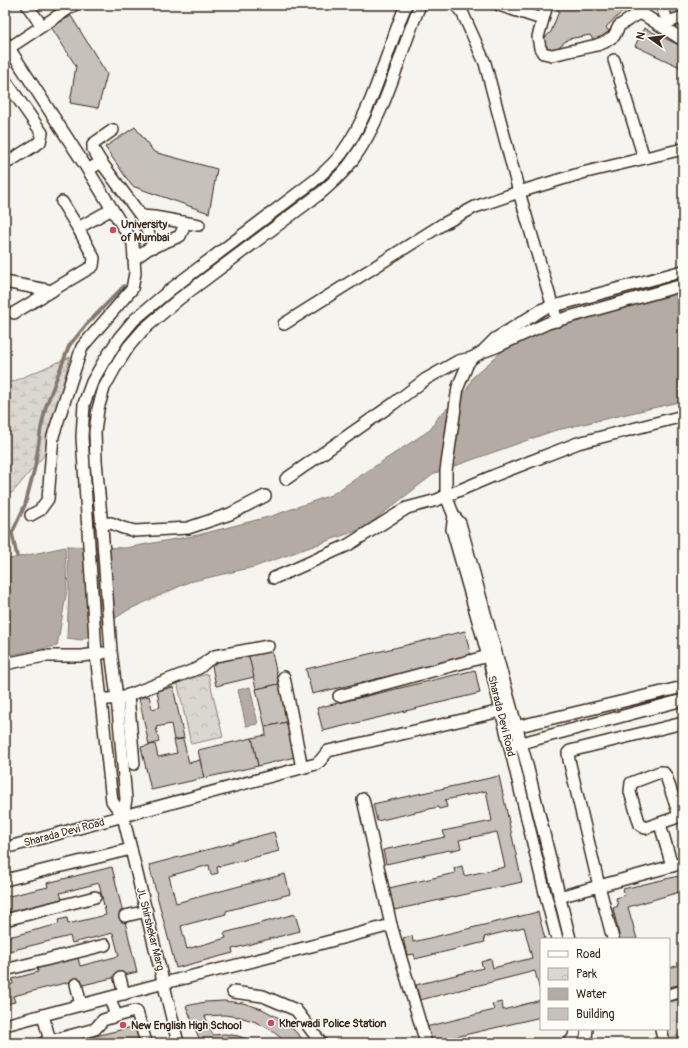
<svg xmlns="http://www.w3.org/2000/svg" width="688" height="1048" font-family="Pangolin,sans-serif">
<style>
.wetland{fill:url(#wetland-marsh);stroke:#8a8077}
.park{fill:url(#park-crowns);stroke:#8a8077}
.water{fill:#b4aca4;stroke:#84786e}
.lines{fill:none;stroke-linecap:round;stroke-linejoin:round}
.stream{stroke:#84786e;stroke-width:3.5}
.building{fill:#c7c1bb;stroke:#3b2a1e}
.minor-casing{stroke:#3b2a1e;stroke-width:14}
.minor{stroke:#fdfcf7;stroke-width:11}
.poi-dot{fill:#d1495b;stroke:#fdfcf7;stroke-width:1.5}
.labels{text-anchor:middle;stroke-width:3;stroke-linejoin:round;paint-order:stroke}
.poi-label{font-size:11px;font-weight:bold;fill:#3b2a1e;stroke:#fdfcf7;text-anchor:start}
.street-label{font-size:11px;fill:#3b2a1e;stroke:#fdfcf7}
</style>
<defs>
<pattern id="wetland-marsh" width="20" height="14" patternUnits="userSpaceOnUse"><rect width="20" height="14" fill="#dad6d0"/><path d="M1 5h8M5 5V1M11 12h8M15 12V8" fill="none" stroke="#bcb8b2"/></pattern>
<pattern id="park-crowns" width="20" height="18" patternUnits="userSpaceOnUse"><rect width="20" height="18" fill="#dad6d0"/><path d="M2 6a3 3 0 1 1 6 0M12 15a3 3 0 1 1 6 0" fill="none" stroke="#bcb8b2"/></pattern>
</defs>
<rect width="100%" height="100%" fill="#f5f4ee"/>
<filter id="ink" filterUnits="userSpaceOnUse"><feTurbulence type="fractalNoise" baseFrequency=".025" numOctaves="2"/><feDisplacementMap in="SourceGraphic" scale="8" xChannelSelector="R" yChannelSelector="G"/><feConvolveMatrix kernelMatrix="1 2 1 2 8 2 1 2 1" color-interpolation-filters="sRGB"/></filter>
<g filter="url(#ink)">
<polygon class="wetland" points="70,357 46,453 13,492 5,494 5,385"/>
<g class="park">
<polygon points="208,674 223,737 191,744 177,681"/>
<polygon points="683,999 683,1034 670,1038 668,1029 669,1029 669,1002"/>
</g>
<g class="water">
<polygon points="683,293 683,401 553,431 435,473 364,528 254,567 189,582 128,610 82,640 67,638 69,589 67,546 125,548 198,535 272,516 331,495 430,430 439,416 466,391 473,377 507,347 569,320"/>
<polygon points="65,547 67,590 57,646 5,656 5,560"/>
<polygon points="250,687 258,724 246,726 238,690"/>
</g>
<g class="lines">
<g class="stream">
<polyline points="5,527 12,533 17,556"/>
<polyline points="12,533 25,505 35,467 41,428 46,406 69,346 86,325 124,286"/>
</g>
</g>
<g class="building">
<polygon points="554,5 639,5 640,6 621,13 606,27 611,35 595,43 590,35 568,39 553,52 541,41 551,32 559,11"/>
<polygon points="667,5 683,5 683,15 671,19"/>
<polygon points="71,16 107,74 98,108 70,103 76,66 51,27"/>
<polygon points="644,28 683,47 683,61 680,67 635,46"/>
<polygon points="135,127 154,152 217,169 209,213 132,186 105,147"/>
<polygon points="465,631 471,657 312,694 306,669"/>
<polygon points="271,648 279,684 256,689 248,653"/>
<polygon points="248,653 254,677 216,686 211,661"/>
<polygon points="475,670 480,693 323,731 317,708"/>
<polygon points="279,684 287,722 265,727 256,689"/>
<polygon points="173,687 184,738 174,740 171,724 156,727 159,742 149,745 139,698 149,696 152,709 160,707 157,691"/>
<polygon points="287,722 295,757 258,766 252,738 266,735 265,727"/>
<polygon points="252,738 258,766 204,778 198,750"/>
<polygon points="183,739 189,763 200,760 204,778 151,790 141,747 155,744 158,757 177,753 174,740"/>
<polygon points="499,776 522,882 394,910 389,888 455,873 454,868 462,866 464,876 505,867 497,832 459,840 461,848 450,851 449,850 386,864 383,850 445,837 443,831 492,821 486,791 445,800 447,807 439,809 438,807 377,821 373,804"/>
<polygon points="274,832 279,851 217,867 218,873 211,875 209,865 169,876 176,903 285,874 290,894 226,911 226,914 181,926 187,949 226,938 224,933 295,914 300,931 232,949 233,953 176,968 149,865"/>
<polygon points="112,867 137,972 83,985 81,979 13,996 15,1002 5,1004 5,986 13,984 12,979 38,972 37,968 78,958 80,966 119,956 113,933 72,943 70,936 5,952 5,938 59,924 58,920 67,918 68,924 106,915 99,883 60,893 62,899 5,913 5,897 48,887 47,883"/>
<polygon points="683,875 683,891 628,907 637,939 620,939 613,908 618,906 616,898 625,895 623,889"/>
<polygon points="538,912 545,939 541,939 541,995 535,971 420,1000 416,985 483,968 481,962 491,959 493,968 532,958 524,927 484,937 485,942 415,959 414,954 407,955 403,938 412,936 413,942"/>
<polygon points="683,964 683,984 669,987 669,968"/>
<polygon points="541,1000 541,1017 430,1043 426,1027 494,1010 492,1004 502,1002 503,1010"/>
<polygon points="224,1001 243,1003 262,1009 279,1018 294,1030 306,1043 287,1043 271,1030 256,1022 240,1017 224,1015 205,1016 213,1035 225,1034 238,1036 249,1040 255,1043 201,1043 186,1006 205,1002"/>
<polygon points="136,1026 141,1043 67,1043"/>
</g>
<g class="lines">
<defs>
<g id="minor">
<polyline points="27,5 42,26"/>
<polyline points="456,5 463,14 485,63 519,192 557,321"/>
<polyline points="499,5 542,19"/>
<polyline points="547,5 538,37 540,48 543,53 552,55 597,45 605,42 614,36 619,26 631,18 641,13 643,5"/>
<polyline points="661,5 667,20 671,21 683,17"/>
<polyline points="641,13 683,40"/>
<polyline points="5,42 88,170 133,243 134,259 135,273 132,289 82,347 53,436 48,499 40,510 31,515"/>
<polyline points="9,48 74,5"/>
<polyline points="614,60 644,158"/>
<polyline points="5,80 42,133 40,142 5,164"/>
<polyline points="101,162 93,149 93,144 113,130"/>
<polyline points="88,170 101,162 141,216 154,217 199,225"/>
<polyline points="62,202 78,228"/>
<polyline points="141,216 154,247"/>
<polyline points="134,259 148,249 180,236 183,229 184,222"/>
<polyline points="5,282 52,291"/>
<polyline points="14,313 93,266 94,258 78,228 112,209"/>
<polyline points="284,324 443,224 475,207 519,192 582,173 683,149"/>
<polyline points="484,350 495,339 543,309 683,271"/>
<polyline points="286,479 393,404 426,379 458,361 472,358"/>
<polyline points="454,516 452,529 488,656 544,889 557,939"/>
<polyline points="101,524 111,523 123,528 135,531 188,528 230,514 265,496"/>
<polyline points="274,578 295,569 348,545 407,508 437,500 446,496 493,476 578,443 683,416"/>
<polyline points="5,664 44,656 82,656 103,653"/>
<polyline points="284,677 302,768"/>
<polyline points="128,695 134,764"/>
<polyline points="339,696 488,656"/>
<polyline points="101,700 124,697 199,668 207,661 215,656 268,646"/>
<polyline points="511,728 683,687"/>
<polyline points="514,745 683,700"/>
<polygon points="660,772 663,772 666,776 677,809 678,814 675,818 645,828 640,825 630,792 631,783"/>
<polyline points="363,799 391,925 426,1043"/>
<path d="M123,816L112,801L96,654L82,437L84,404L92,382L104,361L119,338L134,320L171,289L314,181C324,172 334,164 342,153C374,109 385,54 406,5"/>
<polyline points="660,824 672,866"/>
<polyline points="5,848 316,764 320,761 328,751 501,711"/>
<polyline points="5,880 131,849"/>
<polyline points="559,897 683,863"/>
<polyline points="125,916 147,911"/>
<polyline points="5,920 95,897"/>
<polyline points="570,939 526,761 460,523 454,516 446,496 446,471 458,387 468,363 472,358 482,352 496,347 548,323 644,296 683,285"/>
<polyline points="613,939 599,886 569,760 568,753 570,751 683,723"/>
<polyline points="5,970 105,945"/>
<polyline points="120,978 124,994"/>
<polyline points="76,984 81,1005"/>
<polyline points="233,992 263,996 296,1010 321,1043"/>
<polyline points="669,995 683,991"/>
<polyline points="43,1015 50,1041"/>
<polyline points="116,1016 134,1011 137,1012 145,1039"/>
<path d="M5,1025C58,1011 111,997 164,983C240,965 316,945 391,925"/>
<polyline points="661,1029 664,1043"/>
<polyline points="43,1043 95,1029 103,1020 116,1016 110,998"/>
<path d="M178,1043L123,816L126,799L117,698L111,651L102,527L96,461L95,432L98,409L104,388L115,368L129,346L143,330L179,299L322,192C333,182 344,173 352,161C386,115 398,57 420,5"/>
<polyline points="569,1043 574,1037 575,1029"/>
<polyline points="583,1043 586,1038 587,1029"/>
<polyline points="681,1043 683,1043"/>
</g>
</defs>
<use href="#minor" class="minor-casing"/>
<use href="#minor" class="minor"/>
</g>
</g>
<g class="poi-dot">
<circle cx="113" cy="230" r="4"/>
<circle cx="271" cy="1023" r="4"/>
<circle cx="123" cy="1025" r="4"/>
</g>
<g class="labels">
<g class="poi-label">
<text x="121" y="228">University<tspan x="121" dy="13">of Mumbai</tspan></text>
<text x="279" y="1027">Kherwadi Police Station</text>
<text x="131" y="1029">New English High School</text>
</g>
<g class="street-label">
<text transform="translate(502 716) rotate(76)" y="4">Sharada Devi Road</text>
<text transform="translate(64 832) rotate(-15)" y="4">Sharada Devi Road</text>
<text transform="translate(151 929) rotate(76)" y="4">JL Shirshekar Marg</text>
</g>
</g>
<rect width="688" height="1048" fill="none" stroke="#fdfcf7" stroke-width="20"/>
<rect x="10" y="10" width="668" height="1028" fill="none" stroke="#3b2a1e" stroke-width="1.5" filter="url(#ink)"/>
<rect x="540" y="938" width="130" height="92" fill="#fdfcf7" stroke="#afa8a0"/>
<rect x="548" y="951" width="20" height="6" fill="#fdfcf7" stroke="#afa8a0"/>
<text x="576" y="958" font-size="12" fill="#3b2a1e">Road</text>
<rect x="548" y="968" width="20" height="12" fill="url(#park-crowns)" stroke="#afa8a0"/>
<text x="576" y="978" font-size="12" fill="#3b2a1e">Park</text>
<rect x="548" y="988" width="20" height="12" fill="#b4aca4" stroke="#afa8a0"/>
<text x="576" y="998" font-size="12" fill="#3b2a1e">Water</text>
<rect x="548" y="1008" width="20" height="12" fill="#c7c1bb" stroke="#afa8a0"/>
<text x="576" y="1018" font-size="12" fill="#3b2a1e">Building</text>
<g transform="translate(650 38) rotate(284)" stroke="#fdfcf7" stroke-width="3" paint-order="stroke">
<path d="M0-3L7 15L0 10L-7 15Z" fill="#3b2a1e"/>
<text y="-6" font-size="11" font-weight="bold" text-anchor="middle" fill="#3b2a1e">N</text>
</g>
</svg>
